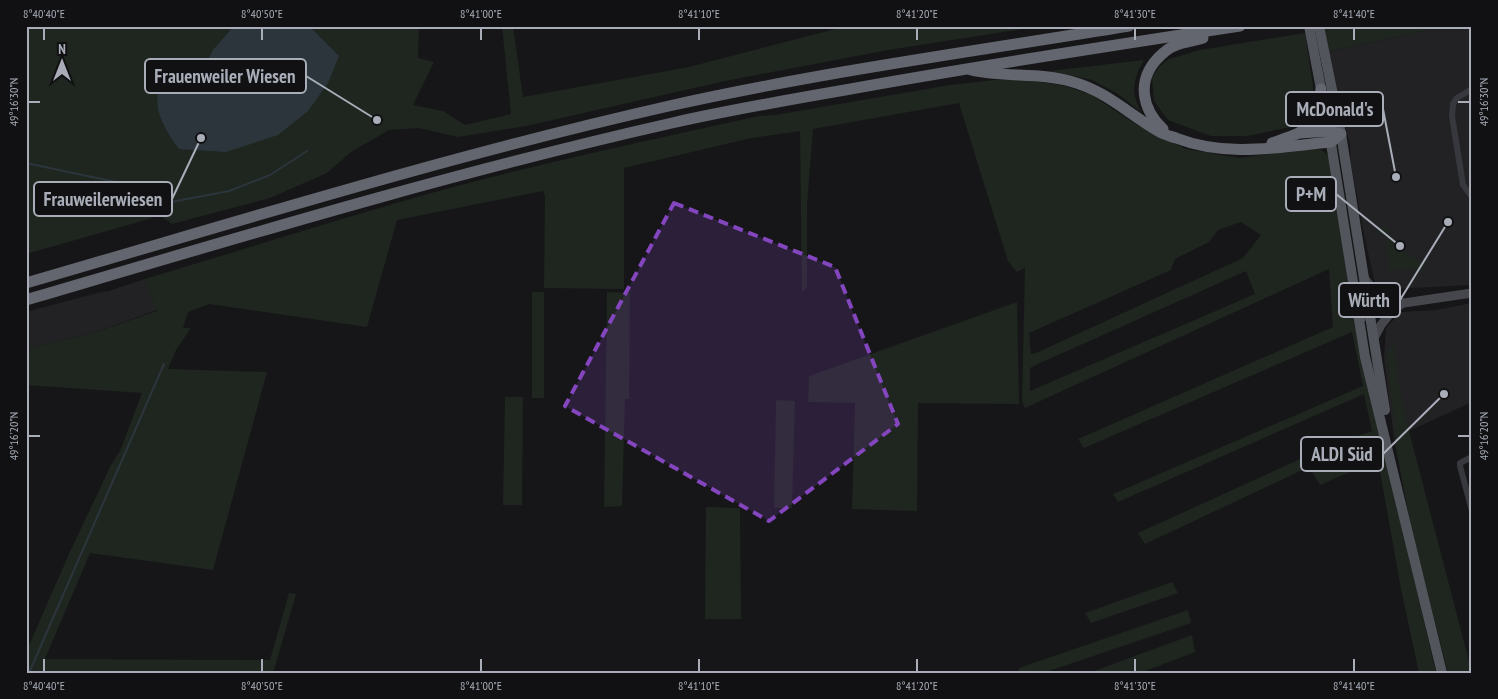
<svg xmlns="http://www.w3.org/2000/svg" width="1498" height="699" font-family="'PT Sans Narrow',sans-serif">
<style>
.built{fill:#222225}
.green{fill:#1e261f;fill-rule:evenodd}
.water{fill:#2c353c}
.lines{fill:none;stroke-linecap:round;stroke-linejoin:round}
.stream{stroke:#2c353c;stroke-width:2}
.street{stroke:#37383d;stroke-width:6}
.secondary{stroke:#45474d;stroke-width:9}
.primary{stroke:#53555c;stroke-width:10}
.highway{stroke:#63666e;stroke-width:11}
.marked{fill:#8446be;fill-opacity:0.2;stroke:#8446be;stroke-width:4;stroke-dasharray:10 6;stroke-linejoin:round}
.ticks{fill:none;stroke:#a8adb8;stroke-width:2}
.leader{fill:none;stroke:#a8adb8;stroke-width:2}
.callout-dot{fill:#a8adb8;stroke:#111113;stroke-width:2}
.callout{fill:#111113;stroke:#a8adb8;stroke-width:2}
.callout-label{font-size:19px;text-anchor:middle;font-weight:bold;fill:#a8adb8}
.neatline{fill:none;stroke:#a8adb8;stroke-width:2}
.ticks-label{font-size:12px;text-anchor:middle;fill:#a8adb8}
</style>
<rect width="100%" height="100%" fill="#161618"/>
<g class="built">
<polygon points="1446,26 1472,26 1472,285 1392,289 1375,284 1365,239 1351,164 1350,145 1327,52"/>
<polygon points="145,279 157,310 93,333 26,349 26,312 105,291 106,292"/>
<polygon points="1472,303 1472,402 1394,438 1384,358 1386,328 1401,312 1436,310"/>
</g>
<g class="green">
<polygon points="26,26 419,26 418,58 434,62 413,105 443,111 465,125 511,114 502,26 513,26 523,97 689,67 847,26 1042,26 888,50 725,81 526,126 458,137 419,128 389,130 351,152 327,173 270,198 172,224 158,214 149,219 26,254"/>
<polygon points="1338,26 1446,26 1327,52 1325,29"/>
<polygon points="1305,33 1315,99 1309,116 1290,127 1248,136 1211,136 1168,120 1154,101 1152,77 1159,67 1169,59 1200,50"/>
<path d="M1144,60C1133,79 1130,93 1142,113L1118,94L1092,80L1050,71Z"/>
<path d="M994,80H1028L1061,85L1090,94L1134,123L1186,149L1239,158L1315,148C1324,150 1327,153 1331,162L1402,527L1436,673H1419L1401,589L1378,460L1320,485L1309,467L1145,544L1138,533L1329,446L1372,431L1364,394L1118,502L1113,494L1363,386L1352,332L1084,448L1078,439L1333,327L1329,269L1025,408L1022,401L1025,268L1017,272L1008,261L959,103L813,129L807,205V287L802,292L800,131L751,138L624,168V289L544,288L545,196L543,191L397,220L367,327L209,304L188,312L183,328H191L176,350L168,369L267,372L213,570L90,553L45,659L270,660L289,593L296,594L273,673H26V652L69,554L111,465L120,451L142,393L26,385V349L93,333L157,311L145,279C242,250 338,219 435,192C542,163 650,140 759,116L775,115L950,85ZM1241,222L1261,235L1243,258L1036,353L1031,354L1029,333L1171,270L1175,259L1209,242L1218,230ZM1246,271L1255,294L1030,391V368L1038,364Z"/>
<polygon points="1385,225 1390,229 1388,232 1394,243 1420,263 1426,261 1427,264 1423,271 1419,271 1419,268 1392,270 1393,273 1391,274 1388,272 1387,268 1390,267 1385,236 1378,233 1382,226"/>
<rect x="532" y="292" width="12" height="106"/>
<polygon points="607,292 630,293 629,399 625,399 622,506 604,507"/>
<polygon points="1017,302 1019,404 918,403 917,511 852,509 855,403 808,402 809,376"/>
<polygon points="1394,346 1400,391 1409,431 1472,673 1448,673 1412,532 1394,438 1396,437 1386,353"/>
<polygon points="505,397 523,397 522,505 503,505"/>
<polygon points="776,400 795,401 792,508 774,508"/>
<polygon points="706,507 740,508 741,619 705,619"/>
<polygon points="1172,582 1178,593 1091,623 1085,613"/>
<polygon points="1188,610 1191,623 1043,673 1019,673 1019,668"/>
<polygon points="1192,635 1195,652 1140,673 1089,673"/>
</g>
<path class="water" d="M234,26H306L312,29L339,56L328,83L308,111L278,135L226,152L179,149C155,116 151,101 167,63L187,70L206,64L213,50Z"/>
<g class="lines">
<g class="stream">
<polyline points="26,163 144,188 166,203 229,191 270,175 307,151"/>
<polyline points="29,673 164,364"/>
</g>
<g class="street">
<polyline points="1472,89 1457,98 1453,104 1452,116 1463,185 1472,197"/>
<polyline points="1472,457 1460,463 1460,466 1472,511"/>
</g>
<g class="secondary">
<polyline points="1365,279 1376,293 1399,301"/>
<path d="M1367,310C1383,313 1390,312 1403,303"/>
<polyline points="1360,320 1373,306 1379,304 1404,303 1472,293"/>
<polyline points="1374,338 1381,325 1393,310"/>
</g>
<g class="primary">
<polyline points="1309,26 1329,131 1365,357 1442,673"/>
<polyline points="1319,26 1341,134 1385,410"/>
</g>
<g class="highway">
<path d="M971,70C1005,78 1040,72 1073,82C1106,91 1130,115 1158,131C1164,135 1170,136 1176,138C1227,158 1279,147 1331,142L1341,134L1329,131L1300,133"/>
<path d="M1163,129C1141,108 1137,80 1158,58C1163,53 1168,48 1174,46C1182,42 1194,41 1203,38"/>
<path d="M1272,143C1309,130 1316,130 1321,89"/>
<path d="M26,283C240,221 452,155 669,106C821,72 976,51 1129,26"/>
<path d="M26,300C240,237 455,172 672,123C729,110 787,100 845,90C976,66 1108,46 1240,26"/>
</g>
</g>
<path class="marked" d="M674,203L835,267L898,424L769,521L565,406Z"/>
<path class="ticks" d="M44,28V40M262,28V40M481,28V40M699,28V40M917,28V40M1135,28V40M1354,28V40M28,102H40M1458,102H1470M28,436H40M1458,436H1470M44,659V672M262,659V672M481,659V672M699,659V672M917,659V672M1135,659V672M1354,659V672"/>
<path class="leader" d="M377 120L306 76M1396 177L1383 109M1400 246L1336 194M201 138L172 199M1448 222L1400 300M1444 394L1383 454"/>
<g class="callout-dot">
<circle cx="377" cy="120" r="5"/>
<circle cx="1396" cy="177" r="5"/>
<circle cx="1400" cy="246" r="5"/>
<circle cx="201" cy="138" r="5"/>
<circle cx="1448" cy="222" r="5"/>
<circle cx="1444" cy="394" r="5"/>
</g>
<g class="callout">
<rect x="145" y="59" width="161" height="34" rx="5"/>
<rect x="1286" y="92" width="97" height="34" rx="5"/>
<rect x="1286" y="177" width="50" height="34" rx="5"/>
<rect x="34" y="182" width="138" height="34" rx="5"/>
<rect x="1339" y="283" width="61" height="34" rx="5"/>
<rect x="1301" y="437" width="82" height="34" rx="5"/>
</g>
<g class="callout-label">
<text x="225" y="83">Frauenweiler Wiesen</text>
<text x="1335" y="116">McDonald's</text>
<text x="1311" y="201">P+M</text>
<text x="103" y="206">Frauweilerwiesen</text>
<text x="1369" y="307">Würth</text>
<text x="1342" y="461">ALDI Süd</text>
</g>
<rect width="1498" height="699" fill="none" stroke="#111113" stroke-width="55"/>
<g transform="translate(62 62)" stroke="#111113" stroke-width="4" paint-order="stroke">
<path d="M0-4L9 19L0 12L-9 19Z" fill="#a8adb8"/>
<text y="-8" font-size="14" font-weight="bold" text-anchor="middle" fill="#a8adb8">N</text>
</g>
<rect x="28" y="28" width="1442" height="644" class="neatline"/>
<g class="ticks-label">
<text x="44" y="18">8°40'40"E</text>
<text x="262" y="18">8°40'50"E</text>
<text x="481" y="18">8°41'00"E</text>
<text x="699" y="18">8°41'10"E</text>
<text x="917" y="18">8°41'20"E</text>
<text x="1135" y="18">8°41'30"E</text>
<text x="1354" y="18">8°41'40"E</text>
<text transform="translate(14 102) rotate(-90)" y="4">49°16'30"N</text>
<text transform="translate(1484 102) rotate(-90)" y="4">49°16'30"N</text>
<text transform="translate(14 436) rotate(-90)" y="4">49°16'20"N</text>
<text transform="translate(1484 436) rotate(-90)" y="4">49°16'20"N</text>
<text x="44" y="690">8°40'40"E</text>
<text x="262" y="690">8°40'50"E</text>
<text x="481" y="690">8°41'00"E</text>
<text x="699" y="690">8°41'10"E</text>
<text x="917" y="690">8°41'20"E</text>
<text x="1135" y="690">8°41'30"E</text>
<text x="1354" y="690">8°41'40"E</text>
</g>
</svg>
